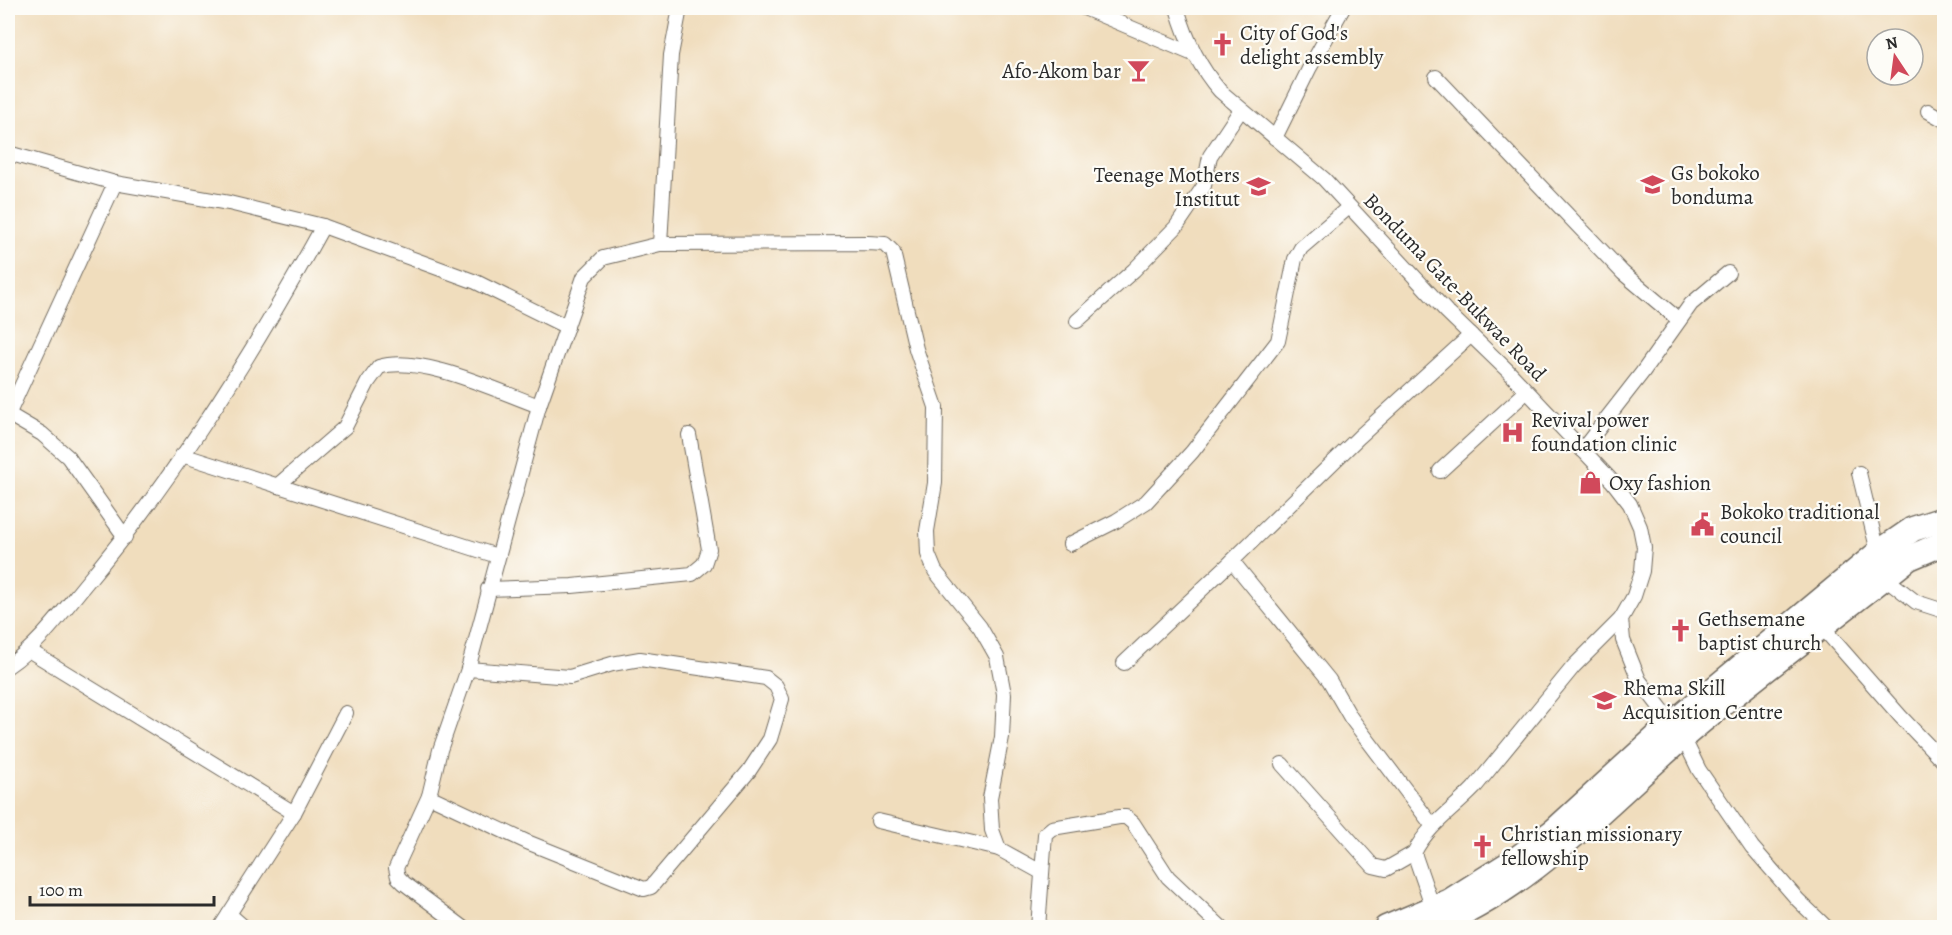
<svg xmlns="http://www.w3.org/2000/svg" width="1952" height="935" font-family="Alegreya,serif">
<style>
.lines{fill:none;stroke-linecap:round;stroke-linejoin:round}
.street-casing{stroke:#70695e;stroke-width:16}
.highway-casing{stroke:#70695e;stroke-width:27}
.street{stroke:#fff;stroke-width:14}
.highway{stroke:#fff;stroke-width:24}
.labels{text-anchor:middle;stroke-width:4.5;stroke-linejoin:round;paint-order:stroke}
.poi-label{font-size:21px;fill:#2b2b2b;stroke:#fdfcf7;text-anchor:start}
.street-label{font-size:21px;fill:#2b2b2b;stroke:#fdfcf7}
</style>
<rect width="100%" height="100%" fill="#fdfcf7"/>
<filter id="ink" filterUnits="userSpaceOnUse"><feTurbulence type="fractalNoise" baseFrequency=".0167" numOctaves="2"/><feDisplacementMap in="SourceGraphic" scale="12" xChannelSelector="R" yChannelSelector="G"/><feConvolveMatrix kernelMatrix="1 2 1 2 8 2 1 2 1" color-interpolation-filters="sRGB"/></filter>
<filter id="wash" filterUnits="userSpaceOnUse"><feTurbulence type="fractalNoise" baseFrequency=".008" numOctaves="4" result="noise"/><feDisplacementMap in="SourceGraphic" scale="24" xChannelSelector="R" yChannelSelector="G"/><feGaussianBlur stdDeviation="1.35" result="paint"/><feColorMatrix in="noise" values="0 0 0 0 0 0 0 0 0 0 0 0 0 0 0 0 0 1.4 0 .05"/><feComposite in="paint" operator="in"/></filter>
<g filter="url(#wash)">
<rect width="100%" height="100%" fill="#f0ddbd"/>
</g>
<g filter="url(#ink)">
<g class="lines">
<defs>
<g id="street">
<polyline points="1084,8 1193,54"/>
<path d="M1177,8C1186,39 1198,66 1220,91L1324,179L1447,312L1508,371L1613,482L1630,504L1640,527L1644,547L1642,571L1634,596L1621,619L1623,640L1639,680L1683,737L1699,770L1752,847L1798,900L1827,928"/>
<polyline points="1436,77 1623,273 1679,320"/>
<polyline points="1928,111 1944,120"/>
<polyline points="1275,138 1310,67 1343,8"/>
<polyline points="8,153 115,183 8,415"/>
<polyline points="115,183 229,203 323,226 476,282 567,327"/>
<polyline points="660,244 868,243 885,244 893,252 916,349 936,407 935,483 927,531 928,554 935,571 980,627 997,657 1004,694 1002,737 990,798 992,830 999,849 1041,872"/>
<polyline points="1077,321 1134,270 1176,227 1204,186 1210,156 1240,111"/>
<polyline points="8,414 42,434 68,457 125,537"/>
<polyline points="1582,450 1642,373 1691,304 1728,273"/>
<polyline points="182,455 497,556"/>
<polyline points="1440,471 1526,392"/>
<polyline points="1859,473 1884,577 1916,602 1944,611"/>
<path d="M277,486L345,427L368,382L379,367C421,354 497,391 539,406"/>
<polyline points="1070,544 1116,521 1146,502 1192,452 1278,341 1295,259 1301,248 1349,207"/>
<polyline points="488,589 572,586 692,574 704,564 709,549 689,435"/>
<polyline points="1822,627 1901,717 1944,762"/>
<polyline points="30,651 294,813"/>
<polyline points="1124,663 1232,561"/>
<path d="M8,666C40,644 63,611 88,581C179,472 255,350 323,226"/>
<polyline points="1282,764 1373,866 1386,869 1414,853"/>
<polyline points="429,796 527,842 644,889 651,887 749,771 770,739 782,699 776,686 766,678 640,659 612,664 570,677 468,669"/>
<polyline points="878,821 999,849"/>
<polyline points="1432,825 1351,718 1329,680 1232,561 1359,437 1471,335"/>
<path d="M1433,908L1414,853C1428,825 1453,810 1474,788L1574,666L1621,619"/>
<polyline points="229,914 245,928"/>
<polyline points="220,928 294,813 346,713"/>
<polyline points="464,928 404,883 398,877 396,868 429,796 440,750 468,669 539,406 584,277 603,258 660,244 671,55 680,8"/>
<polyline points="1038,928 1045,834 1052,828 1119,817 1126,817 1133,823 1168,877 1222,928"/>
</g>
<g id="highway">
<polyline points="1386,928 1450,901 1515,860 1555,830 1661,733 1878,553 1913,529 1944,519"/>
<path d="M1431,928C1532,888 1604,805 1684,736C1757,674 1834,618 1909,558L1944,543"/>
</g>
</defs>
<use href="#street" class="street-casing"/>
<use href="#highway" class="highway-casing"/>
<use href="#street" class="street"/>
<use href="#highway" class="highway"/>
</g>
</g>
<defs>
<symbol id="church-bare" viewBox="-9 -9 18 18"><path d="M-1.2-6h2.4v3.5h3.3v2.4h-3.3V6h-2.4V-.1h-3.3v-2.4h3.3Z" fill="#d1495b" stroke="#fdfcf7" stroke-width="2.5" paint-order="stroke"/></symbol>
<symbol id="bar-bare" viewBox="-9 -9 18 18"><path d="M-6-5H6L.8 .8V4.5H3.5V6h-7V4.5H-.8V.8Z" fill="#d1495b" stroke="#fdfcf7" stroke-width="2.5" paint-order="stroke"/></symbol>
<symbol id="school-bare" viewBox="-9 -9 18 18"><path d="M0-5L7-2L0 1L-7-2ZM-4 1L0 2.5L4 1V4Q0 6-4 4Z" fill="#d1495b" stroke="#fdfcf7" stroke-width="2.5" paint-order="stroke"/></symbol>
<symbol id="hospital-bare" viewBox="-9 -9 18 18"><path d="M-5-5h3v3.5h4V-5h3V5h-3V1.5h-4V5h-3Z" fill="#d1495b" stroke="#fdfcf7" stroke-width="2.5" paint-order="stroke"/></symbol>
<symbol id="shop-bare" viewBox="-9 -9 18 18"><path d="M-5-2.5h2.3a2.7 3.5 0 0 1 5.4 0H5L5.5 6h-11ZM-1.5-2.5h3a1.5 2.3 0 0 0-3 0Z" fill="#d1495b" stroke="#fdfcf7" stroke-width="2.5" paint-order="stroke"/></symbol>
<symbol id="civic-bare" viewBox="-9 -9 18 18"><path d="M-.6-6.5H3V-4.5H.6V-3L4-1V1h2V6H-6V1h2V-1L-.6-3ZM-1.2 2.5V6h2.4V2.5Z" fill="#d1495b" stroke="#fdfcf7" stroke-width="2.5" paint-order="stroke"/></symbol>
<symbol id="university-bare" viewBox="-9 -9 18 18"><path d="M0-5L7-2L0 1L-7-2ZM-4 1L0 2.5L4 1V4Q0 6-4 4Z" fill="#d1495b" stroke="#fdfcf7" stroke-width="2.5" paint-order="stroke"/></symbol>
</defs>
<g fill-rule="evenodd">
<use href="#church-bare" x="1206" y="28" width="33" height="33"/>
<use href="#bar-bare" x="1122" y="54" width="33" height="33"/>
<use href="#school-bare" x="1636" y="168" width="33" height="33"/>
<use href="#school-bare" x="1242" y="170" width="33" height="33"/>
<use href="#hospital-bare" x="1496" y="416" width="33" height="33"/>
<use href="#shop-bare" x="1574" y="466" width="33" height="33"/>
<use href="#civic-bare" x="1686" y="508" width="33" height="33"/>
<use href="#church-bare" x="1664" y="614" width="33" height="33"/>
<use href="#university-bare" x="1588" y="684" width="33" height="33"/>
<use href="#church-bare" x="1466" y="830" width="33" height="33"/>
</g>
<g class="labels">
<g class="poi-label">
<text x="1240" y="40">City of God's<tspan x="1240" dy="24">delight assembly</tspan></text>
<text x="1121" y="78" text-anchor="end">Afo-Akom bar</text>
<text x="1671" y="180">Gs bokoko<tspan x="1671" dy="24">bonduma</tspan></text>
<text x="1240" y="182" text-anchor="end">Teenage Mothers<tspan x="1240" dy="24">Institut</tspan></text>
<text x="1531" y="427">Revival power<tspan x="1531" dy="24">foundation clinic</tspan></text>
<text x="1609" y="490">Oxy fashion</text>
<text x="1720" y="519">Bokoko traditional<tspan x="1720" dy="24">council</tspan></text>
<text x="1698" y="626">Gethsemane<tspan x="1698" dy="24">baptist church</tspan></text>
<text x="1623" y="695">Rhema Skill<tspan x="1623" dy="24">Acquisition Centre</tspan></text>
<text x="1501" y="841">Christian missionary<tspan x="1501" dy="24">fellowship</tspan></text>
</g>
<g class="street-label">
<text transform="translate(1455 287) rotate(46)" y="7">Bonduma Gate-Bukwae Road</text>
</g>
</g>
<rect width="1952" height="935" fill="none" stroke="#fdfcf7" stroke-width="30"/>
<g transform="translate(1895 57) rotate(347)"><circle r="28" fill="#fdfcf7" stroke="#a9a8a5" stroke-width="1.5"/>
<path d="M0-4.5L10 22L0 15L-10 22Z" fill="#d1495b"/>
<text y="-9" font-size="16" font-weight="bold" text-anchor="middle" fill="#2b2b2b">N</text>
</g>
<path d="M30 896v9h184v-9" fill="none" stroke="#2b2b2b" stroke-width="3"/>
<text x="39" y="896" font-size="18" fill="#2b2b2b" stroke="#fdfcf7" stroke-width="4.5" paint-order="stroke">100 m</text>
</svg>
